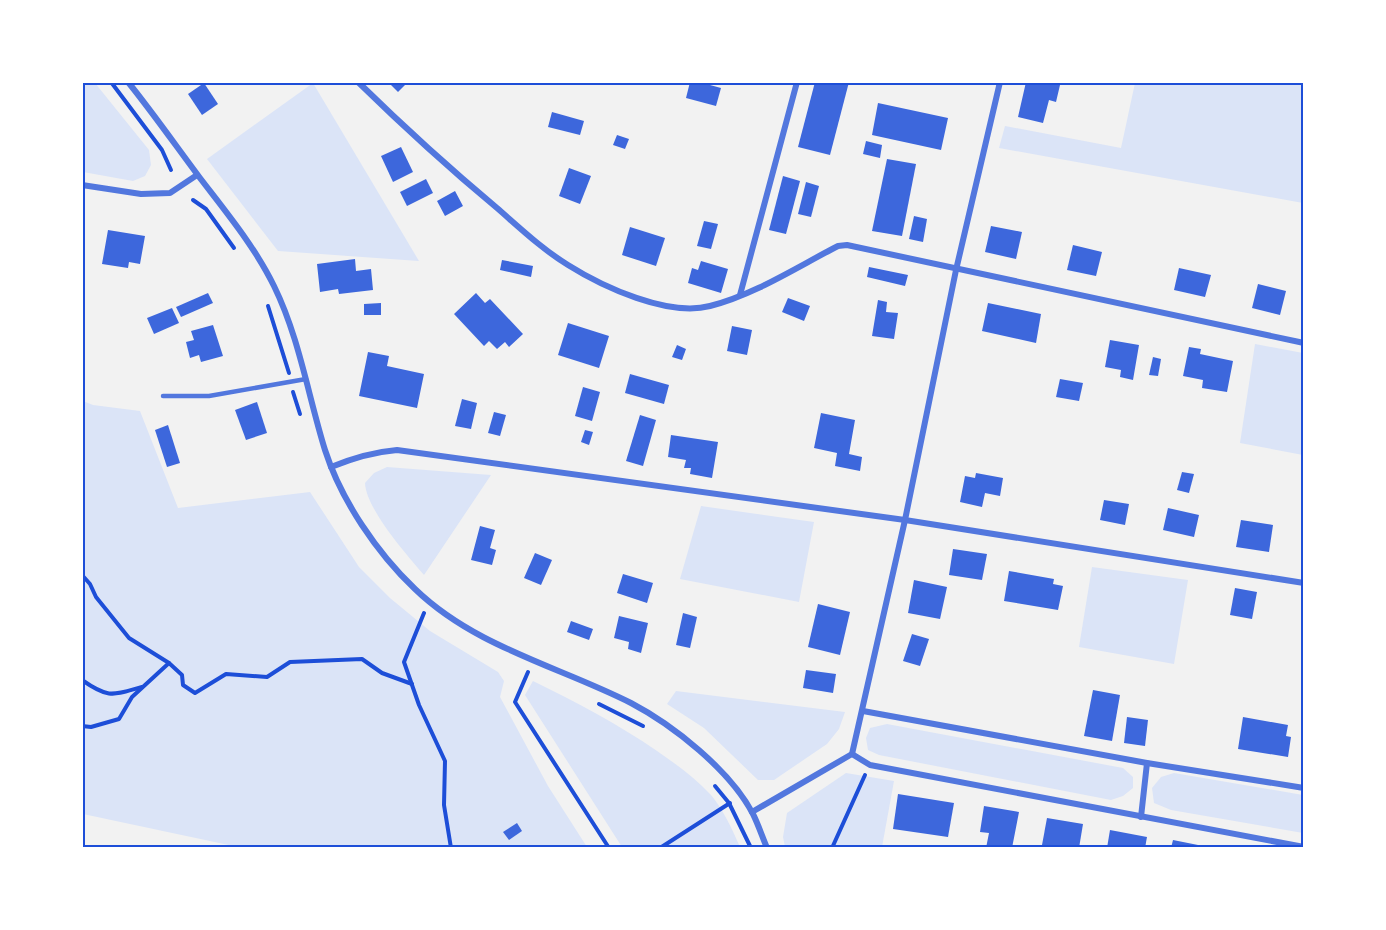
<svg xmlns="http://www.w3.org/2000/svg" width="1386" height="930" font-family="Barlow,sans-serif">
<style>
.green{fill:#dbe4f7}
.building{fill:#3d67dc}
.lines{fill:none;stroke-linecap:round;stroke-linejoin:round}
.path{stroke:#1d4ed8;stroke-width:4}
.service{stroke:#5277de;stroke-width:4.5}
.minor{stroke:#5277de;stroke-width:6}
.neatline{fill:none;stroke:#1d4ed8;stroke-width:2}
</style>
<rect width="100%" height="100%" fill="#f2f2f2"/>
<g class="green">
<polygon points="82,83 95,83 149,150 151,165 145,176 133,181 83,172"/>
<polygon points="313,83 419,261 278,251 207,159"/>
<polygon points="1135,83 1303,83 1303,203 999,148 1005,126 1121,148"/>
<polygon points="1255,344 1303,353 1303,455 1240,443"/>
<polygon points="83,401 93,405 140,411 178,508 310,492 359,567 390,598 430,631 498,672 504,681 500,697 548,786 587,847 238,847 83,814"/>
<path d="M387,467L491,475L424,575C407,555 366,509 365,483L374,473Z"/>
<polygon points="701,506 814,522 799,602 680,579"/>
<polygon points="1092,567 1188,580 1174,664 1079,647"/>
<path d="M533,681C576,702 618,724 657,751C676,764 695,778 711,795C724,811 732,829 740,847H622L525,695Z"/>
<polygon points="676,691 845,712 839,729 827,744 774,780 758,780 704,728 667,704"/>
<polygon points="887,724 1123,768 1133,777 1133,788 1123,796 1111,800 879,755 868,750 866,738 870,728"/>
<polygon points="846,773 894,781 882,847 785,847 783,837 787,813"/>
<polygon points="1174,773 1303,795 1303,833 1171,810 1154,803 1152,788 1161,777"/>
</g>
<g class="building">
<polygon points="388,82 408,82 398,92"/>
<polygon points="690,82 699,82 721,88 716,106 686,98"/>
<polygon points="815,82 849,82 830,155 798,147"/>
<polygon points="1026,82 1048,82 1060,85 1056,102 1049,100 1043,123 1018,117"/>
<polygon points="204,83 218,104 202,115 188,94"/>
<polygon points="878,103 948,118 941,150 872,135"/>
<polygon points="552,112 584,121 580,135 548,127"/>
<polygon points="617,135 629,139 625,149 613,145"/>
<polygon points="866,141 882,145 880,158 863,154"/>
<polygon points="401,147 413,172 393,182 381,156"/>
<polygon points="887,159 916,164 902,236 872,231"/>
<polygon points="569,168 591,176 580,204 559,196"/>
<polygon points="783,176 800,181 786,234 769,230"/>
<polygon points="426,179 433,193 407,206 400,192"/>
<polygon points="806,182 819,186 811,217 798,214"/>
<polygon points="455,191 463,206 445,216 437,201"/>
<polygon points="914,216 927,219 923,242 909,239"/>
<polygon points="704,221 718,224 711,249 697,246"/>
<polygon points="991,226 1022,232 1016,259 985,252"/>
<polygon points="630,227 665,238 656,266 622,255"/>
<polygon points="108,230 145,236 140,264 129,262 128,268 102,264"/>
<polygon points="1073,245 1102,252 1096,276 1067,270"/>
<polygon points="355,259 356,271 371,269 373,290 339,294 338,289 320,292 317,264"/>
<polygon points="502,260 533,266 531,277 500,270"/>
<polygon points="701,261 728,269 721,293 688,283 692,268 698,270"/>
<polygon points="869,267 908,275 905,286 867,277"/>
<polygon points="1179,268 1211,275 1205,297 1174,290"/>
<polygon points="1258,284 1286,291 1280,315 1252,308"/>
<polygon points="208,293 213,303 181,317 176,307"/>
<polygon points="476,293 485,303 490,299 523,334 509,347 505,342 497,349 489,341 484,346 454,314"/>
<polygon points="788,298 810,306 804,321 782,312"/>
<polygon points="878,300 887,302 886,312 898,313 894,339 872,336"/>
<polygon points="381,303 381,315 364,315 364,304"/>
<polygon points="988,303 1041,314 1036,343 982,331"/>
<polygon points="172,308 179,323 154,334 147,318"/>
<polygon points="568,323 609,336 599,368 558,355"/>
<polygon points="213,325 223,356 201,362 199,355 190,358 186,342 194,340 191,331"/>
<polygon points="732,326 752,330 747,355 727,351"/>
<polygon points="1110,340 1139,345 1133,380 1120,377 1121,370 1105,367"/>
<polygon points="677,345 686,349 682,360 672,357"/>
<polygon points="1189,347 1201,349 1200,354 1233,361 1227,392 1202,388 1203,380 1183,376"/>
<polygon points="368,352 389,356 387,366 424,374 417,408 359,396"/>
<polygon points="1153,357 1161,359 1158,376 1149,375"/>
<polygon points="630,374 669,385 664,404 625,393"/>
<polygon points="1060,379 1083,383 1079,401 1056,397"/>
<polygon points="583,387 600,392 592,421 575,416"/>
<polygon points="462,399 477,403 471,429 455,426"/>
<polygon points="257,402 267,433 246,440 235,410"/>
<polygon points="494,412 506,415 500,436 488,433"/>
<polygon points="821,413 855,420 849,454 862,457 860,471 835,466 837,453 814,448"/>
<polygon points="640,415 656,420 643,466 626,461"/>
<polygon points="168,425 180,463 167,467 155,430"/>
<polygon points="585,430 593,432 589,445 581,442"/>
<polygon points="671,435 718,442 712,478 690,474 691,468 684,468 686,460 668,457"/>
<polygon points="1182,472 1194,474 1189,493 1177,490"/>
<polygon points="976,473 1003,478 1000,496 985,493 982,507 960,502 965,476 975,478"/>
<polygon points="1104,500 1129,504 1125,525 1100,520"/>
<polygon points="1168,508 1199,515 1194,537 1163,530"/>
<polygon points="1241,520 1273,525 1269,552 1236,547"/>
<polygon points="480,526 495,530 490,548 496,550 492,565 471,560"/>
<polygon points="953,549 987,554 982,580 949,575"/>
<polygon points="535,553 552,560 541,585 524,578"/>
<polygon points="1009,571 1054,579 1053,584 1063,586 1058,610 1004,601"/>
<polygon points="623,574 653,583 647,603 617,593"/>
<polygon points="914,580 947,587 940,619 908,613"/>
<polygon points="1235,588 1257,592 1252,619 1230,615"/>
<polygon points="818,604 850,612 840,655 808,647"/>
<polygon points="683,613 697,617 690,648 676,645"/>
<polygon points="619,616 648,623 641,653 628,649 629,642 614,638"/>
<polygon points="571,621 593,629 589,640 567,632"/>
<polygon points="912,634 929,639 920,666 903,661"/>
<polygon points="806,670 836,674 833,693 803,688"/>
<polygon points="1093,690 1120,695 1112,741 1084,736"/>
<polygon points="1127,717 1148,720 1145,746 1124,743"/>
<polygon points="1243,717 1288,725 1286,736 1291,737 1288,757 1238,749"/>
<polygon points="898,794 954,803 948,837 893,829"/>
<polygon points="984,806 1019,812 1012,848 986,848 989,833 980,832"/>
<polygon points="1047,818 1083,824 1079,848 1054,848 1042,845"/>
<polygon points="517,823 522,831 509,840 503,832"/>
<polygon points="1110,830 1147,837 1145,848 1107,848"/>
<polygon points="1173,840 1203,846 1203,848 1171,848"/>
</g>
<g class="lines">
<g class="path">
<polyline points="111,82 162,150 171,170"/>
<polyline points="193,200 206,209 234,248"/>
<polyline points="268,306 289,373"/>
<polyline points="293,392 300,414"/>
<polyline points="82,575 90,584 96,597 129,638 169,663"/>
<polyline points="424,613 404,662 419,705 445,761 444,805 451,848"/>
<polyline points="528,672 515,702 609,848"/>
<path d="M82,680C109,699 113,695 142,687"/>
<polyline points="599,704 643,726"/>
<polyline points="82,726 91,727 119,719 132,697 169,663 182,675 183,685 195,693 226,674 267,677 290,662 362,659 382,673 412,684"/>
<polyline points="715,786 729,803 751,848"/>
<polyline points="660,848 730,803"/>
<polyline points="832,848 865,775"/>
</g>
<polyline class="service" points="163,396 209,396 306,379"/>
<g class="minor">
<path d="M128,82C153,113 176,146 200,178C226,212 255,247 274,286C299,337 308,395 325,450C341,500 377,553 415,589C475,647 558,666 631,703C673,725 730,770 753,814C758,824 762,836 767,848"/>
<path d="M358,82C403,126 449,168 497,208C520,228 542,249 568,265C603,287 668,317 710,306C754,295 797,267 838,246L847,245L1304,343"/>
<polyline points="82,185 141,194 170,193 197,175"/>
<polyline points="740,295 797,82"/>
<path d="M331,467C353,458 374,452 397,450L905,520L1304,583"/>
<polyline points="863,711 1147,763 1304,788"/>
<polyline points="852,754 870,765 1304,847"/>
<polyline points="752,812 852,754 905,520 956,270 1000,82"/>
<polyline points="1141,817 1147,763"/>
</g>
</g>
<rect width="1386" height="930" fill="none" stroke="#ffffff" stroke-width="168"/>
<rect x="84" y="84" width="1218" height="762" class="neatline"/>
</svg>
